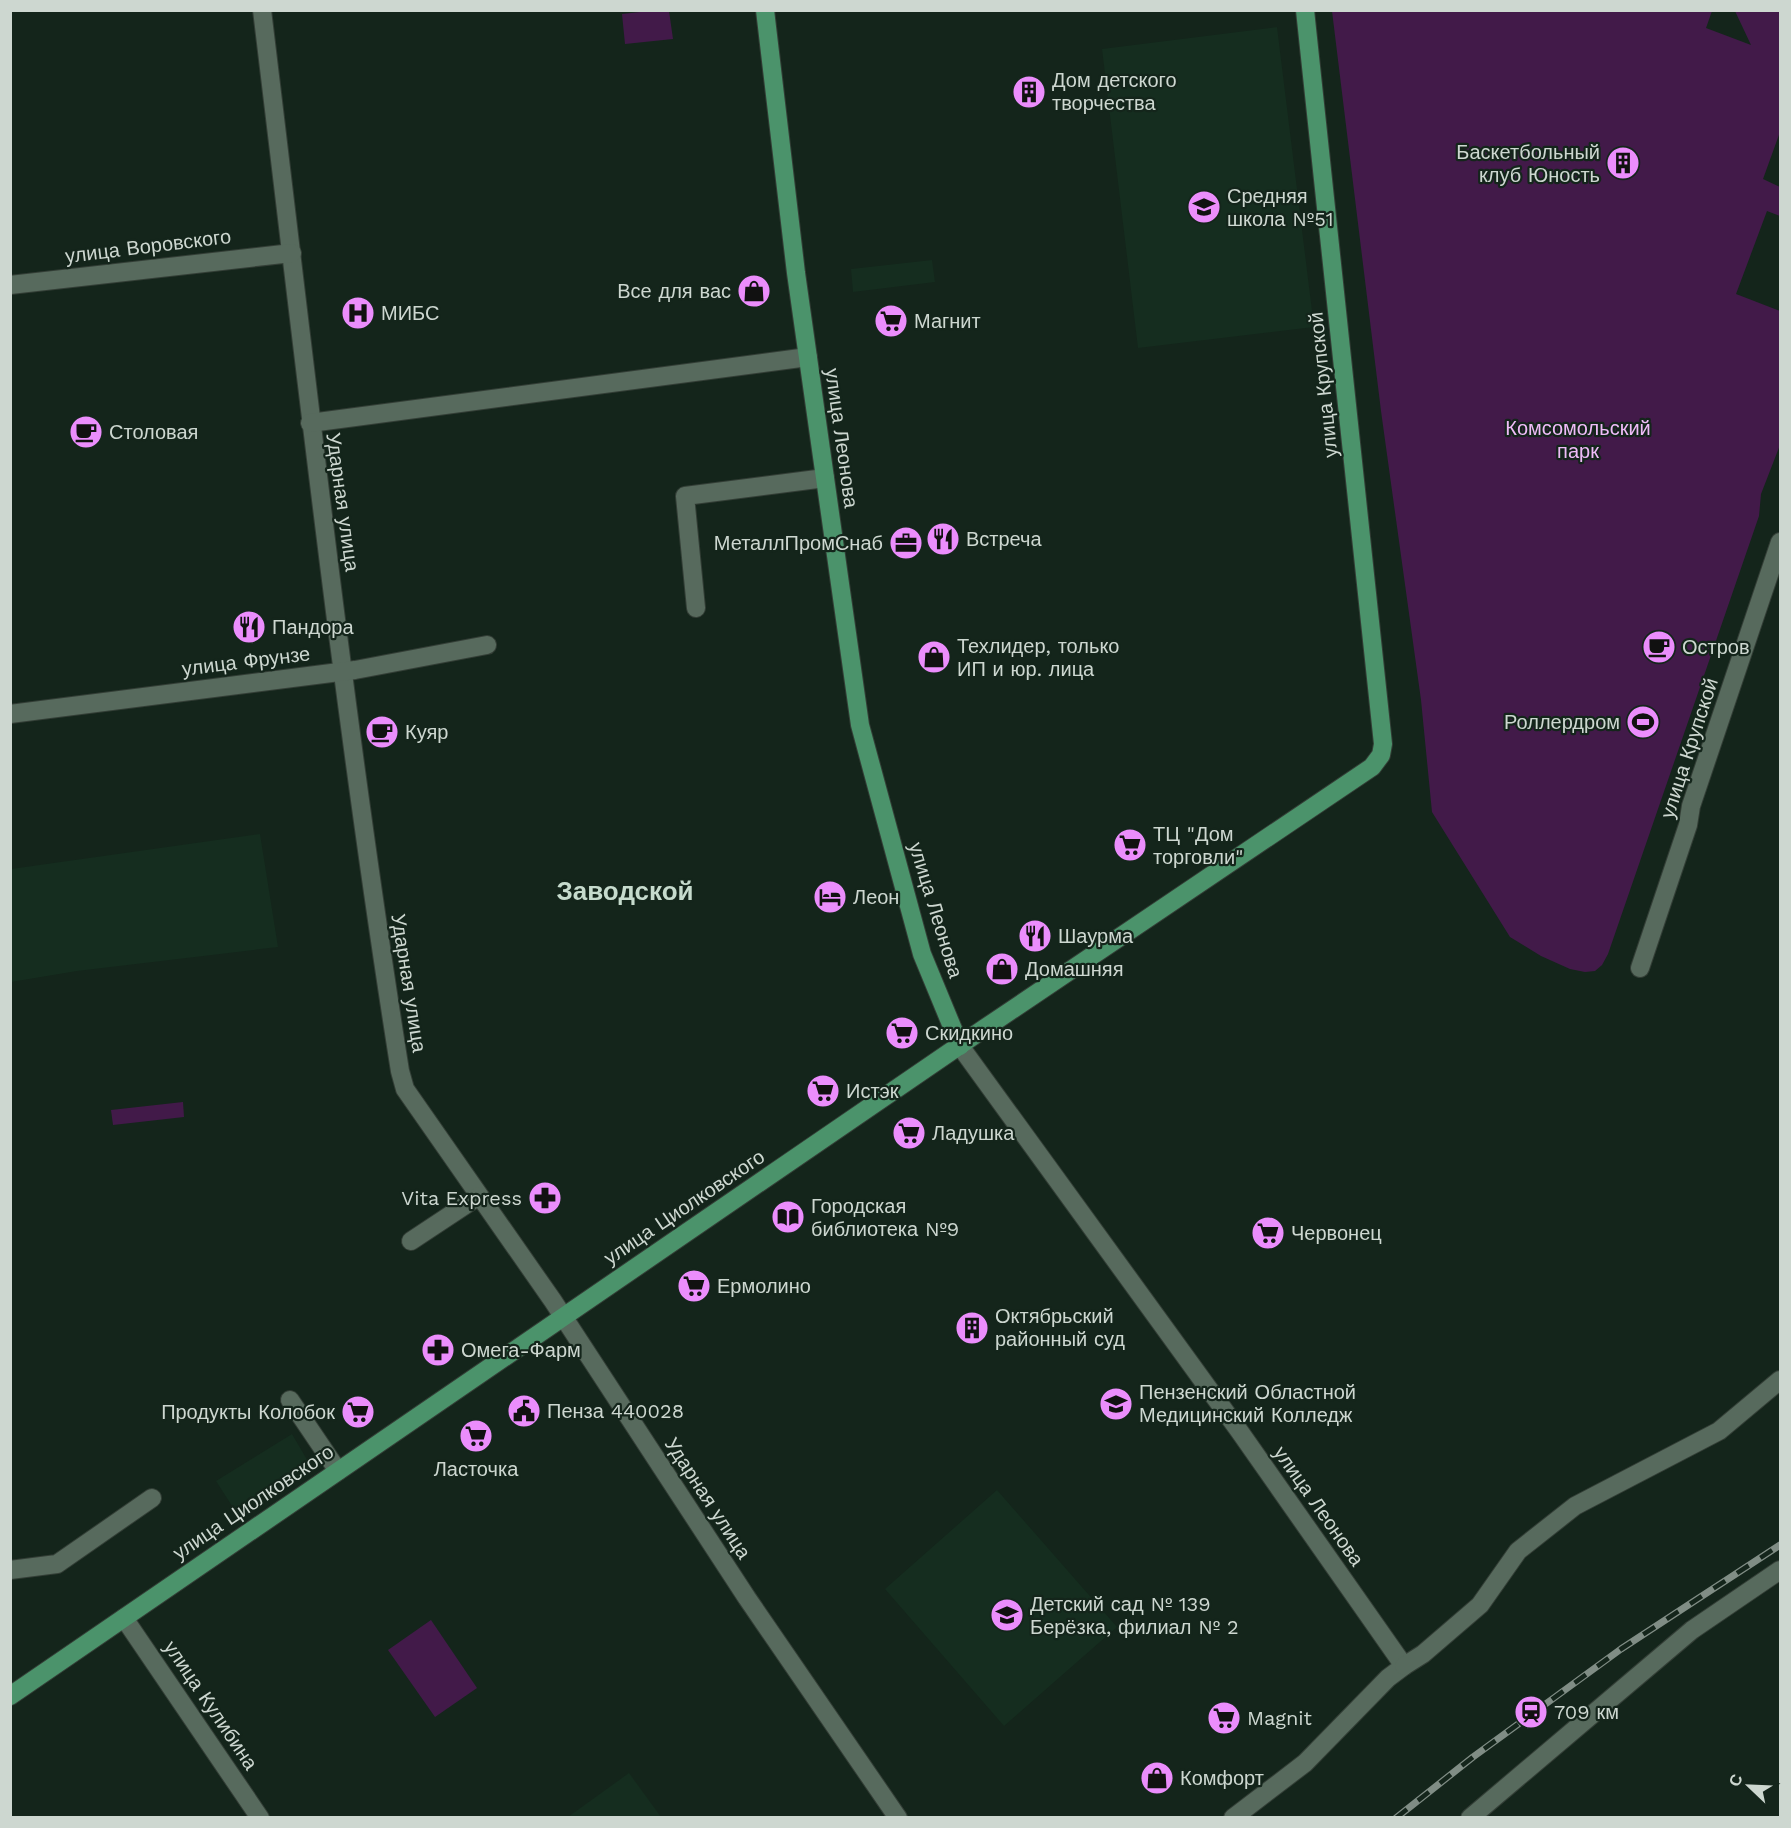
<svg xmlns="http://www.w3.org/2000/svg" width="1791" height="1828" font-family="'Work Sans',sans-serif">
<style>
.built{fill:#152d1f}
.green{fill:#421a49}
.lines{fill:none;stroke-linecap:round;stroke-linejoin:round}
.minor-casing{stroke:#333e36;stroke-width:20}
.major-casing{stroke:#333e36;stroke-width:20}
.minor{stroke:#576a5d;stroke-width:18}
.major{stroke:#4b936b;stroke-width:18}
.rail-casing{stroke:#808d85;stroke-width:7}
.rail{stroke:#14251b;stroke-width:4.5;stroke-dasharray:14;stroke-linecap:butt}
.labels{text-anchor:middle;stroke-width:4.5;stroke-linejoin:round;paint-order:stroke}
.poi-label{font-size:20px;fill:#cdd7d0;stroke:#14251b;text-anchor:start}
.street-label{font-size:20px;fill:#cdd7d0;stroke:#14251b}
.park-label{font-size:20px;fill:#efbbf8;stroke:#14251b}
.district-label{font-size:26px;font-weight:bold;fill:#c6dbcd;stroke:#14251b}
</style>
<rect width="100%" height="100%" fill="#14251b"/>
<g class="built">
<polygon points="1277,27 1314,327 1138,348 1102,49"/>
<polygon points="932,260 935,282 853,292 851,269"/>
<polygon points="260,834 278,947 77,971 11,982 11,869"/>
<polygon points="292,1434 309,1463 234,1509 216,1481"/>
<polygon points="997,1490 1117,1627 1004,1726 885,1589"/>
<polygon points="629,1773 661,1817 568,1817"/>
</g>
<g class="green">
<polygon points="649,11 669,11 673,39 625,44 622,14"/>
<polygon points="1332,11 1712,11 1706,28 1751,45 1735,11 1780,11 1780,132 1763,179 1780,187 1780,216 1767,211 1736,294 1780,311 1780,445 1761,494 1759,516 1608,954 1602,965 1595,971 1585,972 1570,969 1541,956 1510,937 1432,812 1421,700 1381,411"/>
<polygon points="183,1102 184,1117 113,1125 111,1110"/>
<polygon points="431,1620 477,1688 435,1717 388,1650"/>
</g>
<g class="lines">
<defs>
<g id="minor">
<path d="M262,10C305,364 344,719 400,1071L405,1089L553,1301L747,1598L898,1818"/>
<polyline points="10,285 292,253"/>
<polyline points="310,423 808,357"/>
<polyline points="696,608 685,496 825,478"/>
<polyline points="10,714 355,670 487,645"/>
<polyline points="1640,968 1688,825 1691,806 1780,542"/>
<polyline points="960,1046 1240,1432 1404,1666 1388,1678 1305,1763 1233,1818"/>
<polyline points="411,1241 479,1196"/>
<polyline points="290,1400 338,1471"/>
<polyline points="10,1570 57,1564 152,1498"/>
<polyline points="124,1618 260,1818"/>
<polyline points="1404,1666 1423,1654 1480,1605 1518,1551 1575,1506 1719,1431 1780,1380"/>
<polyline points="1470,1818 1692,1630 1780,1570"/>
</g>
<g id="major">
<polyline points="765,10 796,273 860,725 922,954 960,1046"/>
<polyline points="10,1696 985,1028 1372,767 1381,755 1383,744 1305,10"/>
</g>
</defs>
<use href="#minor" class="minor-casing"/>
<use href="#major" class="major-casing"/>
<use href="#minor" class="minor"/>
<use href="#major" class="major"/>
<defs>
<polyline id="rail" points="1396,1818 1473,1757 1621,1649 1780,1545"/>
</defs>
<use href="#rail" class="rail-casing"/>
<use href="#rail" class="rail"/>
</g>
<defs>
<symbol id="building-disc" viewBox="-11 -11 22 22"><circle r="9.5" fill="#eb8dfc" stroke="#14251b"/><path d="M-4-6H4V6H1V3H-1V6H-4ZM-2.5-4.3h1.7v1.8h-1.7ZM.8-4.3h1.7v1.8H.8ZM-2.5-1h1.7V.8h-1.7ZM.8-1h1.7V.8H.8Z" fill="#111"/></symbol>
<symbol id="school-disc" viewBox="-11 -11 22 22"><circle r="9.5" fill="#eb8dfc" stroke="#14251b"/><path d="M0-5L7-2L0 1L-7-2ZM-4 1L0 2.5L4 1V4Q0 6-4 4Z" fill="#111"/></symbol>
<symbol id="shop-disc" viewBox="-11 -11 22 22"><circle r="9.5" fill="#eb8dfc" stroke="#14251b"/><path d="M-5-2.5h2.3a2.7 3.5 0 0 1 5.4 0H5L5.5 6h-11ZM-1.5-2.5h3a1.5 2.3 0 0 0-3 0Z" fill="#111"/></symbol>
<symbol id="hospital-disc" viewBox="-11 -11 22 22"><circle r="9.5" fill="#eb8dfc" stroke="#14251b"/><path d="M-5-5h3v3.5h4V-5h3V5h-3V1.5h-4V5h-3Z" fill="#111"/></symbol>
<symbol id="supermarket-disc" viewBox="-11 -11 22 22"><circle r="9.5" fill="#eb8dfc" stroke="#14251b"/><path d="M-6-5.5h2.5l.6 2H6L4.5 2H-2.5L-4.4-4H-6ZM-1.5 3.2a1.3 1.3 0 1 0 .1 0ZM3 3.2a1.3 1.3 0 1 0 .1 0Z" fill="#111"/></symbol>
<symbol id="cafe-disc" viewBox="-11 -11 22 22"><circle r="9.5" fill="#eb8dfc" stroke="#14251b"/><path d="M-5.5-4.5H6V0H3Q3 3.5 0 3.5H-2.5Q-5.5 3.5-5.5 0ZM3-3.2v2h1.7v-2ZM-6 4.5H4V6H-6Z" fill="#111"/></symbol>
<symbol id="restaurant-disc" viewBox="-11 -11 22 22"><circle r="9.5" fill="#eb8dfc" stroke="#14251b"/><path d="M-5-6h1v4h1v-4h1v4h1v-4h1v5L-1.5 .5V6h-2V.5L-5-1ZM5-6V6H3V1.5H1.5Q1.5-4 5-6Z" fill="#111"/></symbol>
<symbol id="office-disc" viewBox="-11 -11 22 22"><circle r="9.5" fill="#eb8dfc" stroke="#14251b"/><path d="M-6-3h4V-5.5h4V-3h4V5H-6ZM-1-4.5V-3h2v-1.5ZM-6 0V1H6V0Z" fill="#111"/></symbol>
<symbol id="stadium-disc" viewBox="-11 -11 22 22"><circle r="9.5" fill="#eb8dfc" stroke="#14251b"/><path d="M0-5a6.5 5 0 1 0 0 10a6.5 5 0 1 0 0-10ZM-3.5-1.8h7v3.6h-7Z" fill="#111"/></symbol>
<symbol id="hotel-disc" viewBox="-11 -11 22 22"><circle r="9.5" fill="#eb8dfc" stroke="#14251b"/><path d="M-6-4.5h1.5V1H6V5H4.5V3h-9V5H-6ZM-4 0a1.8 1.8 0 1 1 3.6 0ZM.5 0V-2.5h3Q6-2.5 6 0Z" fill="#111"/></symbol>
<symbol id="pharmacy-disc" viewBox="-11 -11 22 22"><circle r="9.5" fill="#eb8dfc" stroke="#14251b"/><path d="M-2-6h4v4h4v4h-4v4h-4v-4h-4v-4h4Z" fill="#111"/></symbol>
<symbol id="library-disc" viewBox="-11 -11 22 22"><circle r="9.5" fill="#eb8dfc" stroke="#14251b"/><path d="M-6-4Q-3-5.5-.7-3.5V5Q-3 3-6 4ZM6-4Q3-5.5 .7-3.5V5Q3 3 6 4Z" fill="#111"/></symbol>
<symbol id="university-disc" viewBox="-11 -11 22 22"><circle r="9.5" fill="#eb8dfc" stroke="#14251b"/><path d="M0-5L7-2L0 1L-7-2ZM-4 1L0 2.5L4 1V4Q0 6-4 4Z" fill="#111"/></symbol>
<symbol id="civic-disc" viewBox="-11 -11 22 22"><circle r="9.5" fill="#eb8dfc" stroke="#14251b"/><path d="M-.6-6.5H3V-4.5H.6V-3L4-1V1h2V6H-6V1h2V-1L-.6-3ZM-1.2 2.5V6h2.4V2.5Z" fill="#111"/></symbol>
<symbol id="station-disc" viewBox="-11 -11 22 22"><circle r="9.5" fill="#eb8dfc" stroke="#14251b"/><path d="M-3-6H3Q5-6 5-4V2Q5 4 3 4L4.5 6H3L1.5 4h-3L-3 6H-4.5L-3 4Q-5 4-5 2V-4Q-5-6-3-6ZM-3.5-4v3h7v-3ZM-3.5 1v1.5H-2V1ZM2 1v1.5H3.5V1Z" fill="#111"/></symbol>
</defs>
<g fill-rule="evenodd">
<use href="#building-disc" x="1010" y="73" width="38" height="38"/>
<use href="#building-disc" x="1604" y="144" width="38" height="38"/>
<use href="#school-disc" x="1185" y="188" width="38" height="38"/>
<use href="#shop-disc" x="735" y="272" width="38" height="38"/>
<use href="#hospital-disc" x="339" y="294" width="38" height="38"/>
<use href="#supermarket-disc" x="872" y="302" width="38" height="38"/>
<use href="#cafe-disc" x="67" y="413" width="38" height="38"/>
<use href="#restaurant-disc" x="924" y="520" width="38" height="38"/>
<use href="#office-disc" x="887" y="524" width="38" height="38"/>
<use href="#restaurant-disc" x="230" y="608" width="38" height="38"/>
<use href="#cafe-disc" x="1640" y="628" width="38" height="38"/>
<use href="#shop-disc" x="915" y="638" width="38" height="38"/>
<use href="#stadium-disc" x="1624" y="703" width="38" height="38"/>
<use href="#cafe-disc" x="363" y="713" width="38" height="38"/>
<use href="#supermarket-disc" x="1111" y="826" width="38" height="38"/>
<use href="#hotel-disc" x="811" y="878" width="38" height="38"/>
<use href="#restaurant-disc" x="1016" y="917" width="38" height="38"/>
<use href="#shop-disc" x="983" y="950" width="38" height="38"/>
<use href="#supermarket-disc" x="883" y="1014" width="38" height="38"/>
<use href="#supermarket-disc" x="804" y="1072" width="38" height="38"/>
<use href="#supermarket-disc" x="890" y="1114" width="38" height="38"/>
<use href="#pharmacy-disc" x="526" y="1179" width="38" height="38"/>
<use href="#library-disc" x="769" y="1198" width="38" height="38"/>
<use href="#supermarket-disc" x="1249" y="1214" width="38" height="38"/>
<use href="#supermarket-disc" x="675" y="1267" width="38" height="38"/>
<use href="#building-disc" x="953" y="1309" width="38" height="38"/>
<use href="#pharmacy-disc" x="419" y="1331" width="38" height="38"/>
<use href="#university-disc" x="1097" y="1385" width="38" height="38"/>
<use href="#civic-disc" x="505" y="1392" width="38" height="38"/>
<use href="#supermarket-disc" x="339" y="1393" width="38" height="38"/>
<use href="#supermarket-disc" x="457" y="1417" width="38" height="38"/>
<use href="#school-disc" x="988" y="1596" width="38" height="38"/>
<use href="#station-disc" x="1512" y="1693" width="38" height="38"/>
<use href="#supermarket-disc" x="1205" y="1699" width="38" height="38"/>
<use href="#shop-disc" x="1138" y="1759" width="38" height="38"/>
</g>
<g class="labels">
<g class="poi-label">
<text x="1052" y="87">Дом детского<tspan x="1052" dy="23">творчества</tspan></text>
<text x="1600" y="159" text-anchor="end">Баскетбольный<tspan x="1600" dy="23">клуб Юность</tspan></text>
<text x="1227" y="203">Средняя<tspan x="1227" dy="23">школа №51</tspan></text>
<text x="731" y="298" text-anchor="end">Все для вас</text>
<text x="381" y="320">МИБС</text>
<text x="914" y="328">Магнит</text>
<text x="109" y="439">Столовая</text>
<text x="966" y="546">Встреча</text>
<text x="883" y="550" text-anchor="end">МеталлПромСнаб</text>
<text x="272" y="634">Пандора</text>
<text x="957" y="653">Техлидер, только<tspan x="957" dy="23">ИП и юр. лица</tspan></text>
<text x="1682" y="654">Остров</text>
<text x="1620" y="729" text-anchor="end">Роллердром</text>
<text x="405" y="739">Куяр</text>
<text x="1153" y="841">ТЦ "Дом<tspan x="1153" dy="23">торговли"</tspan></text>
<text x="853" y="904">Леон</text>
<text x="1058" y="943">Шаурма</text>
<text x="1025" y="976">Домашняя</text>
<text x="925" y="1040">Скидкино</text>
<text x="846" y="1098">Истэк</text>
<text x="932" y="1140">Ладушка</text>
<text x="522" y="1205" text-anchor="end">Vita Express</text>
<text x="811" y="1213">Городская<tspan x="811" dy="23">библиотека №9</tspan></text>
<text x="1291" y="1240">Червонец</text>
<text x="717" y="1293">Ермолино</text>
<text x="995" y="1323">Октябрьский<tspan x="995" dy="23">районный суд</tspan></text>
<text x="461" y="1357">Омега-Фарм</text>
<text x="1139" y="1399">Пензенский Областной<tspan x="1139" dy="23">Медицинский Колледж</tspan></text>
<text x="547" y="1418">Пенза 440028</text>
<text x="335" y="1419" text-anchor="end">Продукты Колобок</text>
<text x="476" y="1476" text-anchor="middle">Ласточка</text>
<text x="1030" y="1611">Детский сад № 139<tspan x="1030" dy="23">Берёзка, филиал № 2</tspan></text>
<text x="1554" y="1719">709 км</text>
<text x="1247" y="1725">Magnit</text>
<text x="1180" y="1785">Комфорт</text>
</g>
<g class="street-label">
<text transform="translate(148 246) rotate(-7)" y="7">улица Воровского</text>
<text transform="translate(1323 385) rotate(-96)" y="7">улица Крупской</text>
<text transform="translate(842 438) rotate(82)" y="7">улица Леонова</text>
<text transform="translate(343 502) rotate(82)" y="7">Ударная улица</text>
<text transform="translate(246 661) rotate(-7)" y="7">улица Фрунзе</text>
<text transform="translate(1689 748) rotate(-72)" y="7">улица Крупской</text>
<text transform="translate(936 910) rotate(73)" y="7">улица Леонова</text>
<text transform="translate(409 983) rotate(81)" y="7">Ударная улица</text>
<text transform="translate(684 1207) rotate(-34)" y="7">улица Циолковского</text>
<text transform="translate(708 1498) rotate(57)" y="7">Ударная улица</text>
<text transform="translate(253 1502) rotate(-34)" y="7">улица Циолковского</text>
<text transform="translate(1319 1506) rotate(55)" y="7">улица Леонова</text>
<text transform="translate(211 1705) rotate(56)" y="7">улица Кулибина</text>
</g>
<g class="park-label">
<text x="1578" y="435">Комсомольский<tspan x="1578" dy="23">парк</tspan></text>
</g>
<g class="district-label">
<text x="625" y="900">Заводской</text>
</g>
</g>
<rect width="1791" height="1828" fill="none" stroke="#cdd7d0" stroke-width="24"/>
<g transform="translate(1749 1786) rotate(293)" stroke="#14251b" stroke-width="4.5" paint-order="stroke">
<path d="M0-4.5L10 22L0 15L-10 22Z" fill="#cdd7d0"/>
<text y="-9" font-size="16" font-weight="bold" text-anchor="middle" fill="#cdd7d0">С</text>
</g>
</svg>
